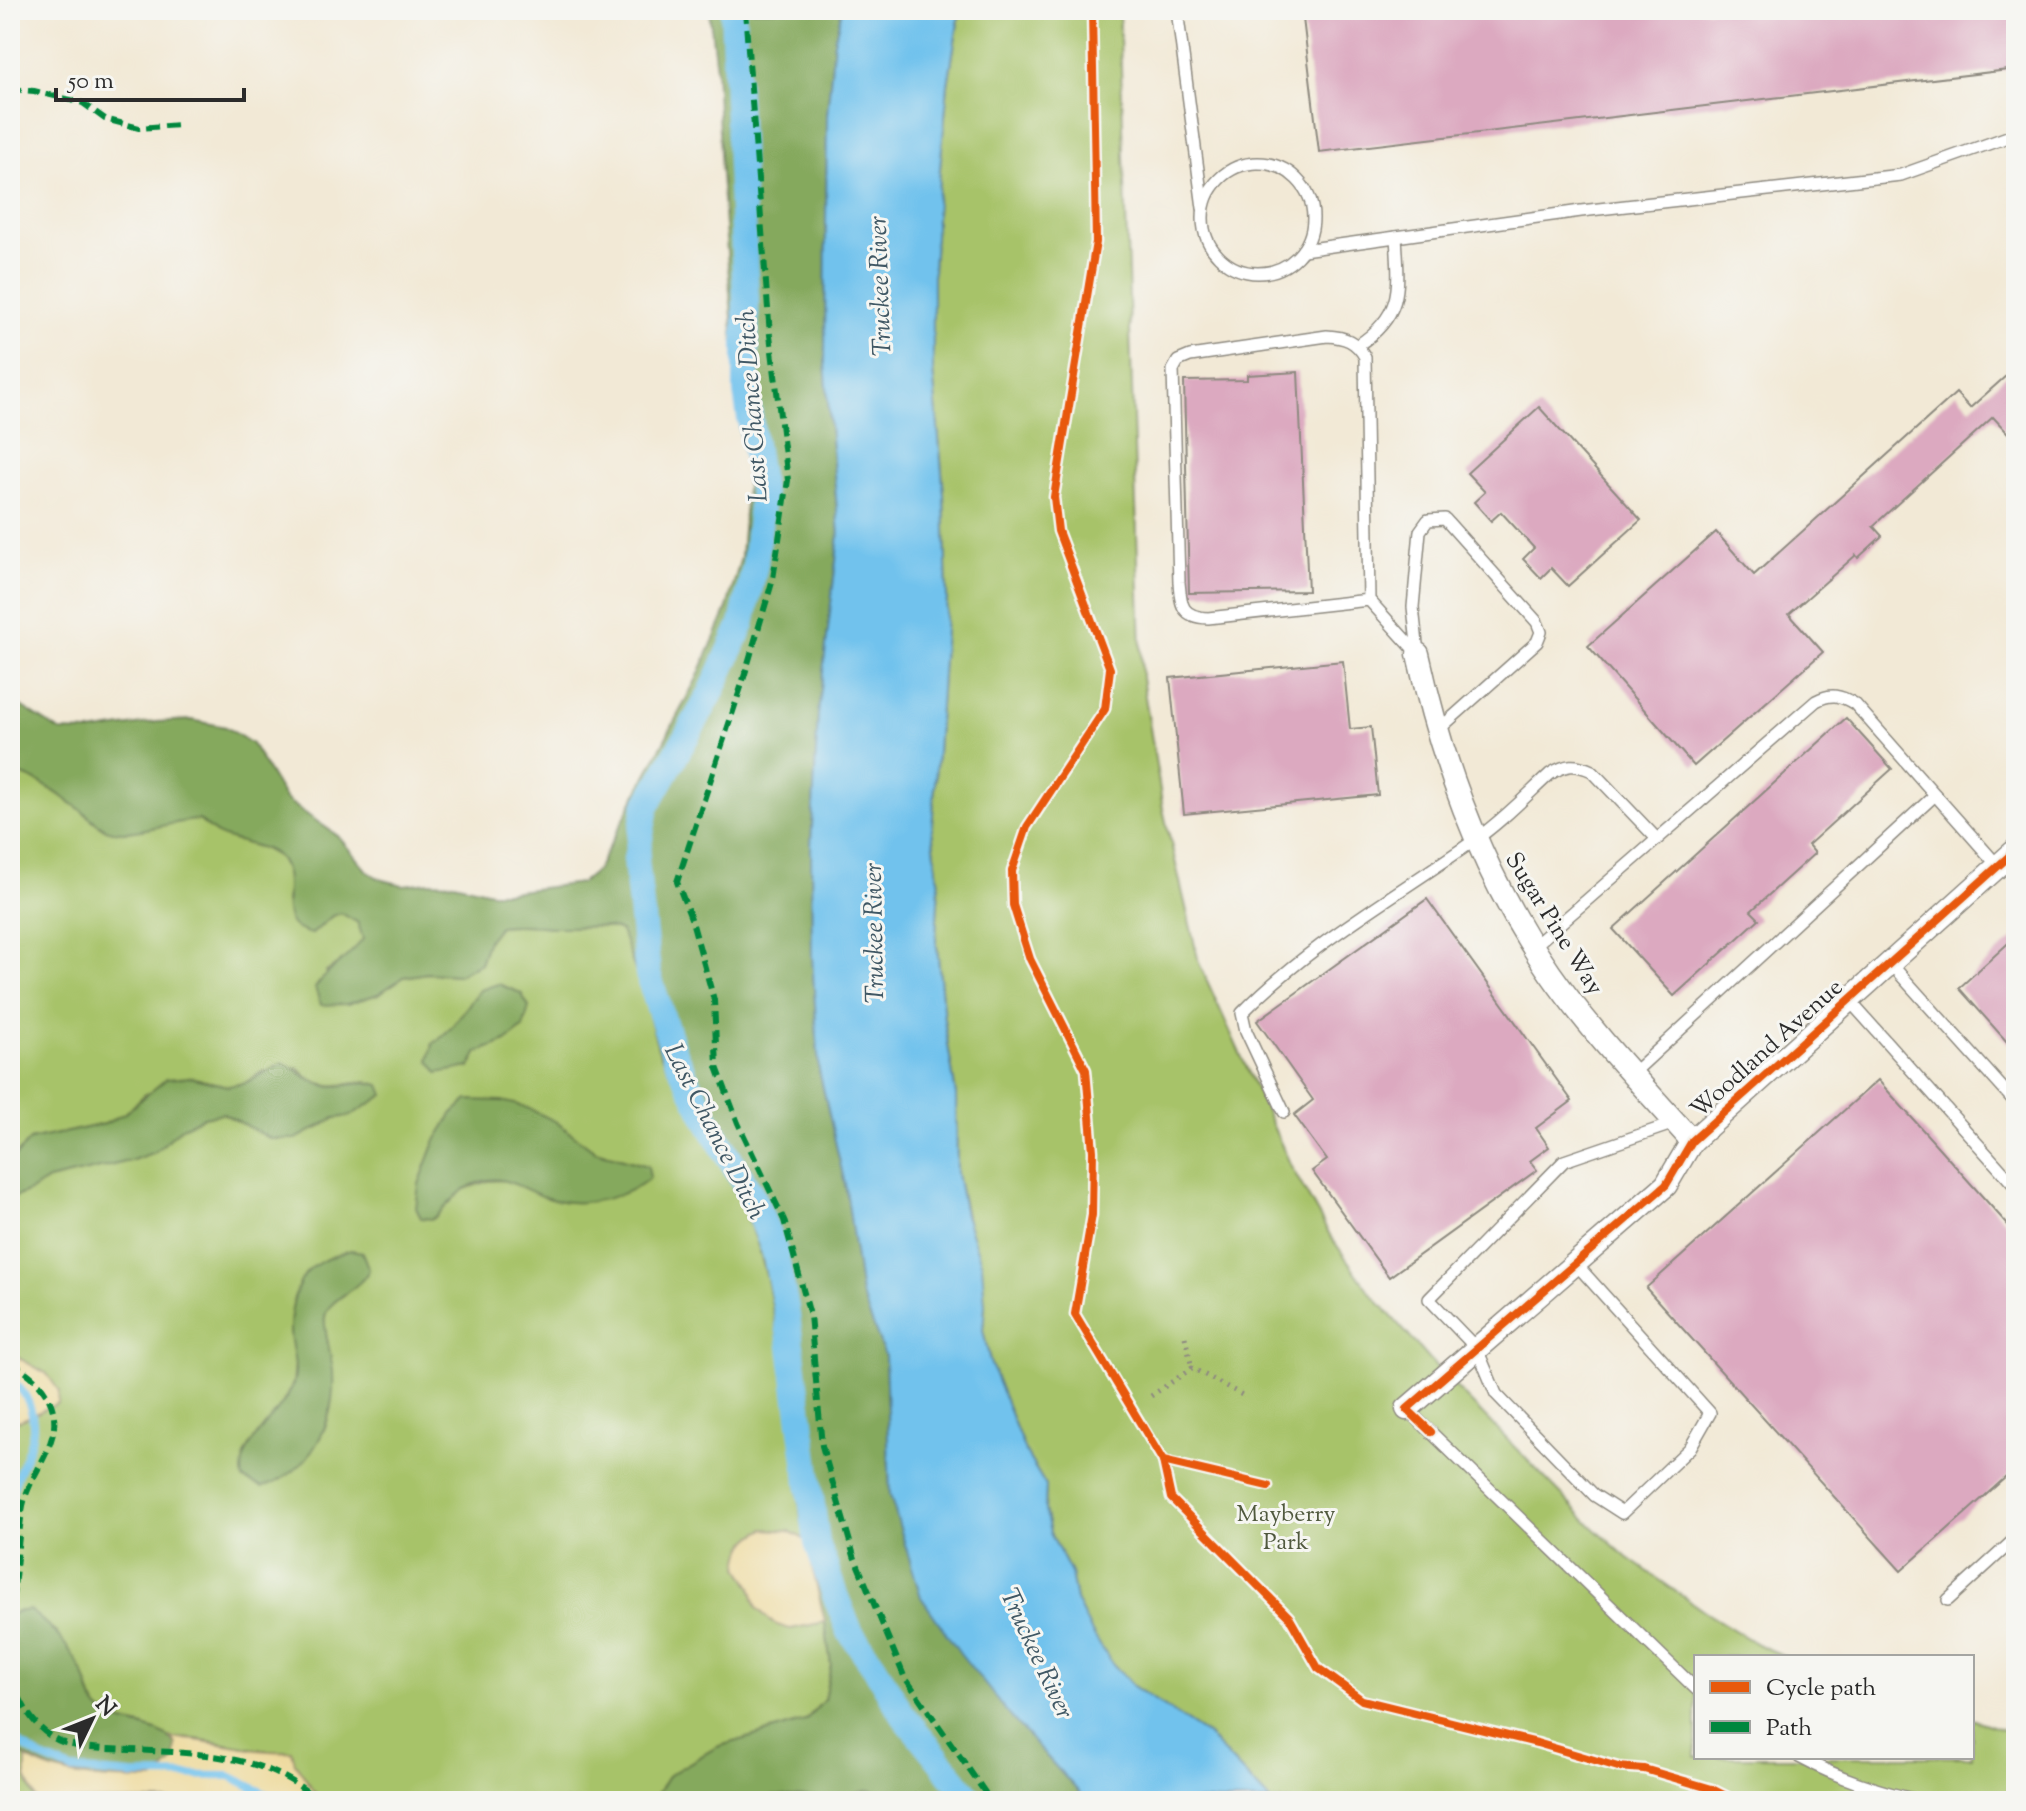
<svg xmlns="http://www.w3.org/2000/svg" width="2026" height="1811" font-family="'Sorts Mill Goudy',serif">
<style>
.green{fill:#a7c369;stroke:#69774a;stroke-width:2;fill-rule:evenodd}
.forest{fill:#85a95d;stroke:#586a44;stroke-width:2}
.sand{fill:#eeda9e;stroke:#8c8264;stroke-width:2}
.water{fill:#71c2ed;stroke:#4e768c;stroke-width:2}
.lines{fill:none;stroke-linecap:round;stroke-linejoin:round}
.stream{stroke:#71c2ed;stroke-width:8}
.canal{stroke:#71c2ed;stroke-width:26}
.building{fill:#dca9c0}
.service-casing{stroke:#8e8a80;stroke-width:14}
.minor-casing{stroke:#8e8a80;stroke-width:25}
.path{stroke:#8e8a80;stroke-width:5;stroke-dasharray:2 6;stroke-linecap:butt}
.service{stroke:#fff;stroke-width:11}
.minor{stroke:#fff;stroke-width:22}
.quiet{stroke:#00873e;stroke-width:6;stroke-dasharray:12 6;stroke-linecap:butt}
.cycleway-casing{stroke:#f6f6f2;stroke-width:13}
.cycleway{stroke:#e8590c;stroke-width:8}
.labels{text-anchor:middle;stroke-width:6;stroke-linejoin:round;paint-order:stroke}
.street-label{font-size:24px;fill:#2b2b2b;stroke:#f6f6f2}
.park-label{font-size:24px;fill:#50593e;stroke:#f6f6f2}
.water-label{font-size:26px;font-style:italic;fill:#405865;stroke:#f6f6f2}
</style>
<rect width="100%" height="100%" fill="#f6f6f2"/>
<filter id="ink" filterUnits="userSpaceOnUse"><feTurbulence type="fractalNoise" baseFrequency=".0125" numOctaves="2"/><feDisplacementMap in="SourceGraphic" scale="16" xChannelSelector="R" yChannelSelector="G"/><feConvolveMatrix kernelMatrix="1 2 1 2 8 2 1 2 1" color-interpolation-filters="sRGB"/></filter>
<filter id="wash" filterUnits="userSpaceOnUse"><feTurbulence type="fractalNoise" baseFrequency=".006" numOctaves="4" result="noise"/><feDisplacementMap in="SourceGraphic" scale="32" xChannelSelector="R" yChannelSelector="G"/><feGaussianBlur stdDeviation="1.8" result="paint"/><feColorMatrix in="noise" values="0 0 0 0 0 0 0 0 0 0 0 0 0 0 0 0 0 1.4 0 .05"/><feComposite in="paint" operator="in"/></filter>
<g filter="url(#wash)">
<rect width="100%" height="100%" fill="#f2e9d6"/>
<g class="green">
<polygon points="960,10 1119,10 1142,678 1163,809 1199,963 1292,1168 1331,1237 1369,1291 1438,1369 1592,1526 1623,1554 1705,1612 1757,1644 1787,1657 1696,1657 1696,1757 1972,1757 1972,1719 2016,1734 2016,1801 1270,1801 1207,1735 1133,1686 1111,1662 1090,1631 1076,1600 1071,1573 1050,1533 1045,1510 1046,1486 1025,1451 990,1362 983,1330 985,1305 957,1174 956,1095 944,1019 936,935 939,886 932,830 947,598 944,494 933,371 933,271 937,201 948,85"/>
<path d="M10,772C34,775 62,796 81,810C89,816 97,825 106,830C125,838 174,820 199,820L217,834L264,849L280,858L288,878L286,903L312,934L332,916L341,913L358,923L364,938L351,955L326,972L347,1004L378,994L404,977L427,973L458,975L480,963L488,940L499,926C521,923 535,926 557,927C579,928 600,923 621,931L640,983L660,1054L743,1206L757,1242L767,1278L787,1386L801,1517L806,1540L789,1531L739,1567L751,1587L757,1607L791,1629L825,1622L831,1665L824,1700L805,1721L717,1747L669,1775L654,1799L650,1801H321L294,1763L291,1751L275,1752L196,1739L171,1738L142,1726L109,1719L95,1706L83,1674L55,1631L29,1610L10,1616V1422L22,1420L47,1374L10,1353V1199L32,1190L48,1180L130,1161L155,1152L182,1127L204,1117L222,1113L271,1139L317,1129L335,1118L350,1116L368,1081C342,1086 317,1091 298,1068L261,1072L245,1083L227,1086L190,1077L145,1094L125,1113L105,1124L30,1140L10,1162ZM498,984L521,993L506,1041L478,1052L433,1044L450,1029L480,990ZM576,1138L595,1151L648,1166L533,1192L508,1180L488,1181L465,1189L419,1185L435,1142ZM326,1259L345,1294C337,1300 326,1306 325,1317C323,1327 330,1349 331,1361C338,1419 322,1450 275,1483L250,1445L280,1408L293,1383L295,1363L290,1330L294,1297L305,1274Z"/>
<polygon points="10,1744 26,1758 26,1777 36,1801 10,1801"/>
<polygon points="869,1790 923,1801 758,1801 772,1796 832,1797"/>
</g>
<g class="forest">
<path d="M709,10H842L834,41L827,116L826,215L825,362L839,535L818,715L811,846L812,956L819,1070L846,1189L861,1294L885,1356L890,1495L1011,1717L1087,1801H923L869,1790L832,1797L772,1796L758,1801H650L654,1799L669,1775L717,1747L805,1721L824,1700L831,1665L825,1622L801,1517L787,1386L767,1278L757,1242L743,1206L660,1054L640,983L621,931C600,923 579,928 557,927C536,926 521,923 499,926L488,940L480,963L458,975L427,973L404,977L378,994L347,1004L321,1005L315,988C329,968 348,959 363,939L358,923L341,913L332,916L312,934C269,926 297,889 282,862C272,844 237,844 219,835C212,831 205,825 199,820C173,820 126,839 106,829C97,825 89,816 81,810C61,796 34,775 10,772V699L60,731L90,732L156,722L192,720L226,727L252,744L285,799L338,836L367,871L380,879L403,885L429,882L454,883L491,892H509L581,883L597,870L697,678L726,611L741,557L748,462L736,369L721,175L716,69Z"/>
<polygon points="498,984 521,993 529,1007 523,1028 506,1041 478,1052 470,1067 438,1073 429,1060 433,1044 450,1029 480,990"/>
<path d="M282,1063C298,1068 310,1084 328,1086C346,1088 362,1079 380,1085L384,1095L350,1116L335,1118L296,1139H271L223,1113L204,1117L182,1127L155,1152L130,1161L48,1180L32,1190L10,1199V1162L30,1140L105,1124L125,1113L166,1079L190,1077L227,1086L245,1083Z"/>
<path d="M468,1100L502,1101L523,1106L555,1121L595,1151L648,1166L650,1178C625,1198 587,1207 555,1200C522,1193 503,1165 465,1189C454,1196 444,1210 433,1219L421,1218L416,1208L419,1184L435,1142L453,1113Z"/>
<path d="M351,1250L362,1252L369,1270C359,1291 327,1299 325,1317C323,1328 332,1358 333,1372C336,1421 312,1473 262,1487L243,1479C235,1443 282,1416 293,1384C299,1365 290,1348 290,1329C290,1312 294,1291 304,1276C313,1262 336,1255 351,1250Z"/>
<path d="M29,1610C51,1626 72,1649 84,1675C89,1686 90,1701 99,1709C119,1730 156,1721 176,1744L175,1760L154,1780C105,1779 49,1781 10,1744V1616L15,1612Z"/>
</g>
<g class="sand">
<polygon points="10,1353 47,1374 59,1391 58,1403 22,1420 10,1422"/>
<path d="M765,1529L789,1531L806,1540L825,1622L790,1629L774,1624L757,1608L751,1587L739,1567C741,1547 747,1538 765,1529Z"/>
<path d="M171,1738C211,1739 251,1754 292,1751L295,1763L321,1801H37L26,1777V1758C62,1781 112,1779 154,1780L175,1760L176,1744Z"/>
</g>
<polygon class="water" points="842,10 960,10 948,85 937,201 933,271 933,371 944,494 947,598 932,830 939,886 936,936 944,1019 956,1095 957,1174 965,1215 982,1265 985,1305 983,1330 990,1362 1025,1451 1046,1486 1045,1510 1050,1533 1071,1573 1076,1600 1091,1631 1111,1662 1133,1686 1207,1735 1270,1801 1087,1801 1011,1717 960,1653 921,1597 890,1495 885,1356 861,1294 846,1189 819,1070 812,956 811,846 818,715 839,535 825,362 826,215 827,116 834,41"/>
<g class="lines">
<g class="stream">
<path d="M10,1381C26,1388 34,1412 33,1429C31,1453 13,1477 10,1501"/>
<polyline points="10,1733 13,1739 40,1757 72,1770 131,1775 230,1776 280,1801"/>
</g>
<polyline class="canal" points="733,10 746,298 746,392 762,496 755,565 742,624 711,693 646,807 636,859 648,974 675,1056 710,1125 754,1199 775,1252 786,1308 817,1543 835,1595 850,1632 874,1666 903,1715 972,1801"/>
</g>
<g id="blocks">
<g class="building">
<polygon points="1302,10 2016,10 2016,69 1319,152"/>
<polygon points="2016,367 2016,442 1993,417 1873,526 1882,536 1858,558 1856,555 1789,614 1823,652 1694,766 1588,646 1716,532 1754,575 1956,393 1970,408"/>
<polygon points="1298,372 1308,591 1189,593 1184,381 1247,380 1247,375"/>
<polygon points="1539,407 1641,520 1568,586 1551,568 1541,578 1523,559 1534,548 1501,512 1491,521 1474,502 1485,492 1467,473"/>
<polygon points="1343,661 1350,729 1371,727 1378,795 1184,814 1170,678"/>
<polygon points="1846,718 1892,769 1808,845 1815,853 1751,911 1759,919 1674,996 1613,929"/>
<polygon points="1427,899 1572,1101 1536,1128 1549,1147 1530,1161 1537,1170 1389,1277 1312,1171 1327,1160 1294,1115 1313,1100 1257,1021"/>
<polygon points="2016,936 2016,1052 1959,988"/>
<polygon points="1878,1080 2016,1234 2016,1468 1901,1571 1646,1288"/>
</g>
</g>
</g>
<g filter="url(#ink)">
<use href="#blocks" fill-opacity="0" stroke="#8e8a80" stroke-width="2"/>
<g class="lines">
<defs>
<g id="service">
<polyline points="1177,10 1203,208"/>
<circle cx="1258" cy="218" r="55"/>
<polyline points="1303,250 1581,211 1901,175 2016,134"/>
<path d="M1358,345C1404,315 1399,287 1396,237"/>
<path d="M1369,600L1208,618C1181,617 1181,605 1179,582L1173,370L1178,361L1190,356L1327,336C1345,337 1356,341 1365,357L1369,600L1418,654"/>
<polyline points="1418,653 1413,607 1420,531 1428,520 1445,519 1537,622 1541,632 1537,642 1437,731"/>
<path d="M1533,947L1816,701C1831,693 1840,695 1855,704L1998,866"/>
<polyline points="1890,963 2016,1103"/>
<polyline points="1849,1000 2016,1187"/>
<polyline points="1632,1074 1935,795"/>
<path d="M1284,1112L1246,1031L1242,1013C1309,944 1394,897 1472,842C1500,823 1525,797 1550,774C1566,764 1575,763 1592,771L1657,839"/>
<polyline points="1576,1264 1710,1413 1690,1448 1622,1513 1594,1495 1496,1394 1477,1349 1429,1299 1564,1161 1675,1123"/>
<polyline points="1407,1409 1696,1689"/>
<polyline points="1948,1600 2016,1538"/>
<path d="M1799,1757C1836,1777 1882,1793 1923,1801"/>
</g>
<g id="minor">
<path d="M1418,654C1443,768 1483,876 1550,973C1592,1033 1643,1086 1692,1141"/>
<polyline points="1407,1409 1666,1185 1692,1141 2016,850"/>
</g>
</defs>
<use href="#service" class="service-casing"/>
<use href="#minor" class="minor-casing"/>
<g class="path">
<polyline points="1185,1337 1192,1368"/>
<polyline points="1151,1396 1192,1368 1244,1396"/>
</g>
<use href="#service" class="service"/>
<use href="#minor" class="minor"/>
<g class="quiet">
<polyline points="745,10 770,335 788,480 773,579 742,684 677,882 692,921 714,1000 717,1067 738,1123 784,1220 810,1315 822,1446 854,1556 904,1676 991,1801"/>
<polyline points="10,89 34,91 83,103 105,119 139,128 179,125"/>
<path d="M10,1363C38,1375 62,1405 52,1437C45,1463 26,1483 22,1511C17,1546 16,1581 10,1616"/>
<path d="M10,1664C13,1694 33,1731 62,1742C83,1749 107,1749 129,1750C195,1753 267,1753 318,1801"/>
</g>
<defs>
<g id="cycleway">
<polyline points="1092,10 1096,242 1054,497 1058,531 1110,669 1105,709 1027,827 1012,871 1013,905 1030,959 1086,1070 1093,1151 1092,1215 1075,1314 1163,1461 1171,1498 1289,1617 1318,1668 1362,1700 1537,1743 1618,1767 1644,1769 1712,1789 1736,1801"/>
<polyline points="1431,1432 1407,1409 1666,1185 1692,1141 2016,850"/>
<polyline points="1163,1461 1268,1486"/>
</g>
</defs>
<use href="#cycleway" class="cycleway-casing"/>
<use href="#cycleway" class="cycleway"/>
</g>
</g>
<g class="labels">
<g class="street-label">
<text transform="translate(1555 923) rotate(58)" y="8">Sugar Pine Way</text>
<text transform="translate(1766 1048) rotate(-42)" y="8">Woodland Avenue</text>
</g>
<g class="park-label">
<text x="1286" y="1521">Mayberry<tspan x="1286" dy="28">Park</tspan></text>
</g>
<g class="water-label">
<text transform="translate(879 286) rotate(-92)" y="9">Truckee River</text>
<text transform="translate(751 406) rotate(-94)" y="9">Last Chance Ditch</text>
<text transform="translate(873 933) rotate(-91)" y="9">Truckee River</text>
<text transform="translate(716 1131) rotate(63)" y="9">Last Chance Ditch</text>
<text transform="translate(1038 1653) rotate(65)" y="9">Truckee River</text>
</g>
</g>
<rect width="2026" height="1811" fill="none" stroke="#f6f6f2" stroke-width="40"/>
<rect x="1694" y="1655" width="280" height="104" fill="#f6f6f2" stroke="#a5a5a2" stroke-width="2"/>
<rect x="1710" y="1681" width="40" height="12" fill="#e8590c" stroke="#a5a5a2" stroke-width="2"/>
<text x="1766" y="1695" font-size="24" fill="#2b2b2b">Cycle path</text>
<rect x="1710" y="1721" width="40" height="12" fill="#00873e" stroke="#a5a5a2" stroke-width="2"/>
<text x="1766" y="1735" font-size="24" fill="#2b2b2b">Path</text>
<g transform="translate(92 1719) rotate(47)" stroke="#f6f6f2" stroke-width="6" paint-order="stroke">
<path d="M0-6L14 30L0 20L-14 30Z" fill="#2b2b2b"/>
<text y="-12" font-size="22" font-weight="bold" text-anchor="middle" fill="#2b2b2b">N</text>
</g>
<path d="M56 88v12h188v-12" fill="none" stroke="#2b2b2b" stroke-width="4"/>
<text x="68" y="88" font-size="24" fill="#2b2b2b" stroke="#f6f6f2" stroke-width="6" paint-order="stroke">50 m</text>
</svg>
